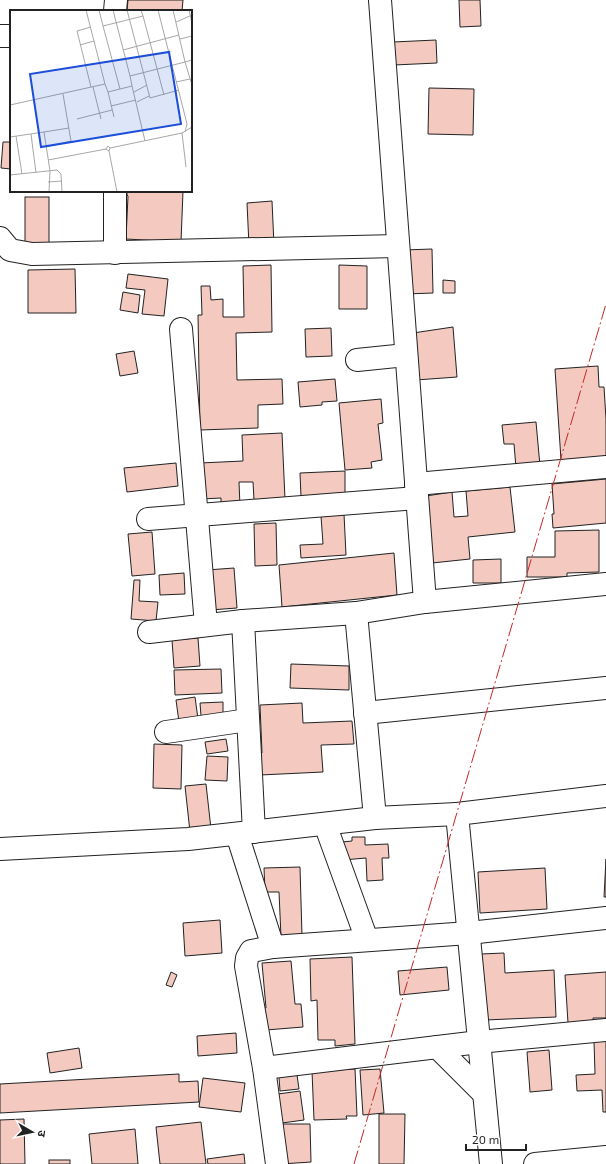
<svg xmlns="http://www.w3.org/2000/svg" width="606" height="1164" font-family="'Exo 2','Noto Sans Devanagari',sans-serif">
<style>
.building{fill:#f3c9c0;stroke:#222}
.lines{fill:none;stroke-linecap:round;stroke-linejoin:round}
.minor-casing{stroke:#222;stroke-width:24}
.minor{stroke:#fff;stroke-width:22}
.power{stroke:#c62828;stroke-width:1;stroke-dasharray:14 3 2 3;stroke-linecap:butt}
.inset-road{fill:none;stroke:#a7a7a7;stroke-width:1}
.view{fill:#1d4ed8;fill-opacity:0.15;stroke:#1d4ed8;stroke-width:2}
.inset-edge{fill:none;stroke:#222;stroke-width:2}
</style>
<rect width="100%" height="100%" fill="#fff"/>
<g class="building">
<polygon points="128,0 183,0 182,11 127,11"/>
<polygon points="459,0 480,0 481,26 460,27"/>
<polygon points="436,40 437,63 394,65 393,42"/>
<polygon points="429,88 474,89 473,135 428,134"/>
<polygon points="3,142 11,142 11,169 1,168"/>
<polygon points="127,191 183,191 181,242 126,239 128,196 127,195"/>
<rect x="25" y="197" width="24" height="47"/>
<polygon points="272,201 274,245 249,246 247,203"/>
<polygon points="432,249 433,293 405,294 404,250"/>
<polygon points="271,265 272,332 236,333 237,380 282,379 283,404 258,405 258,428 200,430 198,315 202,315 201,286 210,286 211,300 223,299 223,317 244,317 243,266"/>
<polygon points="339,265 367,266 367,309 339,309"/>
<polygon points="75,269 76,313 28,313 28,270"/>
<polygon points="128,274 168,279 164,316 142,314 145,290 126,288"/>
<polygon points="443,280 455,281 455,293 443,293"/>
<polygon points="123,292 140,295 138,313 120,310"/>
<polygon points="453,327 457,377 416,380 413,333"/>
<polygon points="331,328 332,356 306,357 305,329"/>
<polygon points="134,351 138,373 120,376 116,354"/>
<polygon points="598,366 599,387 604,387 606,419 606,457 561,460 555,369"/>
<polygon points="335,379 337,401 322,402 322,405 300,407 298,382"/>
<polygon points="381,399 383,423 378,424 382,460 371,462 372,468 345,470 339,403"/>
<polygon points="536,422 540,466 516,468 514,444 504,444 502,425"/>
<polygon points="282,433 285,499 254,500 253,482 239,482 240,506 221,507 221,498 201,499 200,463 243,461 242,435"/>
<polygon points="176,463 178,486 127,492 124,468"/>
<polygon points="345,471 345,496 301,497 300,473"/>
<polygon points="606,479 606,523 553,528 552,514 554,514 552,484"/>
<polygon points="510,487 515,532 468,537 470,559 432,563 426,496 452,492 454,517 468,516 466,491"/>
<polygon points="344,514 346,555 301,558 300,545 323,544 321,516"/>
<polygon points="276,523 277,565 255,566 254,524"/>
<polygon points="599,530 599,572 567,573 567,577 527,577 527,557 555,557 555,531"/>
<polygon points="152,532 155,574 132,576 128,534"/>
<polygon points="394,553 397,595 282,607 279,565"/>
<polygon points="501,559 501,583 473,583 473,560"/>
<polygon points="234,568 237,608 210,610 207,570"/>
<polygon points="184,573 185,594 160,595 159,575"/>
<polygon points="134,580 140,580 139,601 158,602 156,621 131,619"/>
<polygon points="198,638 200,666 174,668 172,640"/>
<polygon points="291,664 349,666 349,690 290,688"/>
<polygon points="221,669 222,693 175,695 174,670"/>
<polygon points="195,697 198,719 179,722 176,700"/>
<polygon points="223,702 223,715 201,716 200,703"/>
<polygon points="302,703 303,723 352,721 354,744 321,745 323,772 260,775 259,753 262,753 260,705"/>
<polygon points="226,739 228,751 207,754 205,742"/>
<polygon points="154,744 182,745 181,789 153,788"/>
<polygon points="207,756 228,757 227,781 205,780"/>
<polygon points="206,784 211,829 190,832 185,786"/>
<polygon points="352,837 365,837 365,845 388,844 389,858 382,858 383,880 367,881 366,858 343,860 342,842 352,841"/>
<polygon points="606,859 606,897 604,897"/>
<polygon points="300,867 302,936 281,937 279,892 265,892 264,868"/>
<polygon points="545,868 547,909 480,913 478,872"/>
<polygon points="220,920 222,953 185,956 183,923"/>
<polygon points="504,953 505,973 554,970 556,1017 485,1020 481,954"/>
<polygon points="352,957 355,1044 335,1046 335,1040 318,1040 317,1000 311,1001 310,959"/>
<polygon points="291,961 295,1004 301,1004 303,1027 266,1030 264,1008 266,1008 262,963"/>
<polygon points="447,967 449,990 400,995 398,971"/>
<polygon points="171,972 177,975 172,987 166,985"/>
<polygon points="606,972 606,1018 593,1018 593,1021 568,1023 565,975"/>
<polygon points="236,1033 237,1053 198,1056 197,1036"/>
<polygon points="594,1041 606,1041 606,1112 603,1112 602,1090 577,1091 576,1075 595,1074"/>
<polygon points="79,1048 82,1068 50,1073 47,1053"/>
<polygon points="549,1050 552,1090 530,1092 527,1052"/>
<polygon points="355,1069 357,1116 346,1116 347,1119 314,1120 312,1071"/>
<polygon points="380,1069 384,1113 363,1115 360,1070"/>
<polygon points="179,1074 179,1082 198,1081 199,1102 0,1113 0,1084"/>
<polygon points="297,1075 299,1089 280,1091 279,1077"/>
<polygon points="203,1078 245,1083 241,1112 199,1107"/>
<polygon points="300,1091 304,1120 282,1123 278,1094"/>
<polygon points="379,1114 405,1114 404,1164 379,1164"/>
<polygon points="24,1119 25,1164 0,1164 0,1120"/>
<polygon points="201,1122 206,1164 160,1164 156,1127"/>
<polygon points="281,1124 310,1124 311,1162 281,1164"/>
<polygon points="135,1129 138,1164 92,1164 89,1134"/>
<polygon points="244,1154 245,1164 208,1164 207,1159"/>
<rect x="49" y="1160" width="21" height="4"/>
</g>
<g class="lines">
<defs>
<g id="minor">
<polyline points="380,0 425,602 356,613 375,818 457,814"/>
<polyline points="115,11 116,0"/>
<polyline points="0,36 11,36"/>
<polyline points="115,191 115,253"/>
<polyline points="0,238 10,250 32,254 398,246"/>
<polyline points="181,329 206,625"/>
<polyline points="357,360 406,355"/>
<polyline points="416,484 606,467"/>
<polyline points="148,519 417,498"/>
<polyline points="425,602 606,584"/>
<polyline points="243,621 254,832"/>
<polyline points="149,632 243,621 356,613"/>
<polyline points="365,713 606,688"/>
<polyline points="166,732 248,720"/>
<polyline points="325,824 367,940"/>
<polyline points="237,834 273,947"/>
<polyline points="0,849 188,839 375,818"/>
<polyline points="437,1047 484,1094"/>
<polyline points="264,1068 479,1042 606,1030"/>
<polyline points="277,1164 264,1068 246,966 247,958 251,951 273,947 469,933 606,918"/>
<polyline points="491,1164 457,814 606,796"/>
<polyline points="535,1164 606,1157"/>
</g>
</defs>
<use href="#minor" class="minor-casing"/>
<use href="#minor" class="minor"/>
<polyline class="power" points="354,1164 606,304"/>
</g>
<g transform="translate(10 10)">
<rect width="182" height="182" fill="#fff"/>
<path class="inset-road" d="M76,0L95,74M89,0L93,16L133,6L131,0M103,0L120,66L175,52L163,0M117,0L140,88L169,80M148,0L174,102L177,114L175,122M179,0L182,13M133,6L154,85M166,12L182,5M93,16L110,79M81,17L67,21L81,77M170,29L182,26M70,35L84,31M113,40L169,25M182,50L175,52L182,75M166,72L180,69M122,76L135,131M83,77L91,109M98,82L104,107M124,82L137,75M127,92L139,86M0,95L95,74L98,82L122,76L120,66M101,96L126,90M67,109L102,100M34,122L59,118M172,123L176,157M21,124L26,163M6,126L12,164M0,127L34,122L40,161L39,182M36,137L61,131L53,84M96,139L98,136L100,138L172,123L182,117M99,141L107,182M38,150L96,139L99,141L100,138M0,165L47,160L51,164L52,182M38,172L52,171"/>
<path class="view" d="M159,42L171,114L31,137L20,64Z"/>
<rect width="182" height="182" class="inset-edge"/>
</g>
<g transform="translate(32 1132) rotate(99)" stroke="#ffffff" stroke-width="3" paint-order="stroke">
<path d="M0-3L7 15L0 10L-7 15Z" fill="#222222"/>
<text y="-6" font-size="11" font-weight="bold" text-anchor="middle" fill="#222222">उ</text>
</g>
<path d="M466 1144v6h60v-6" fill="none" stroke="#222222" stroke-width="2"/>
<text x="472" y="1144" font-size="12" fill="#222222" stroke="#ffffff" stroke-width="3" paint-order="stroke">20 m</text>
</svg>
